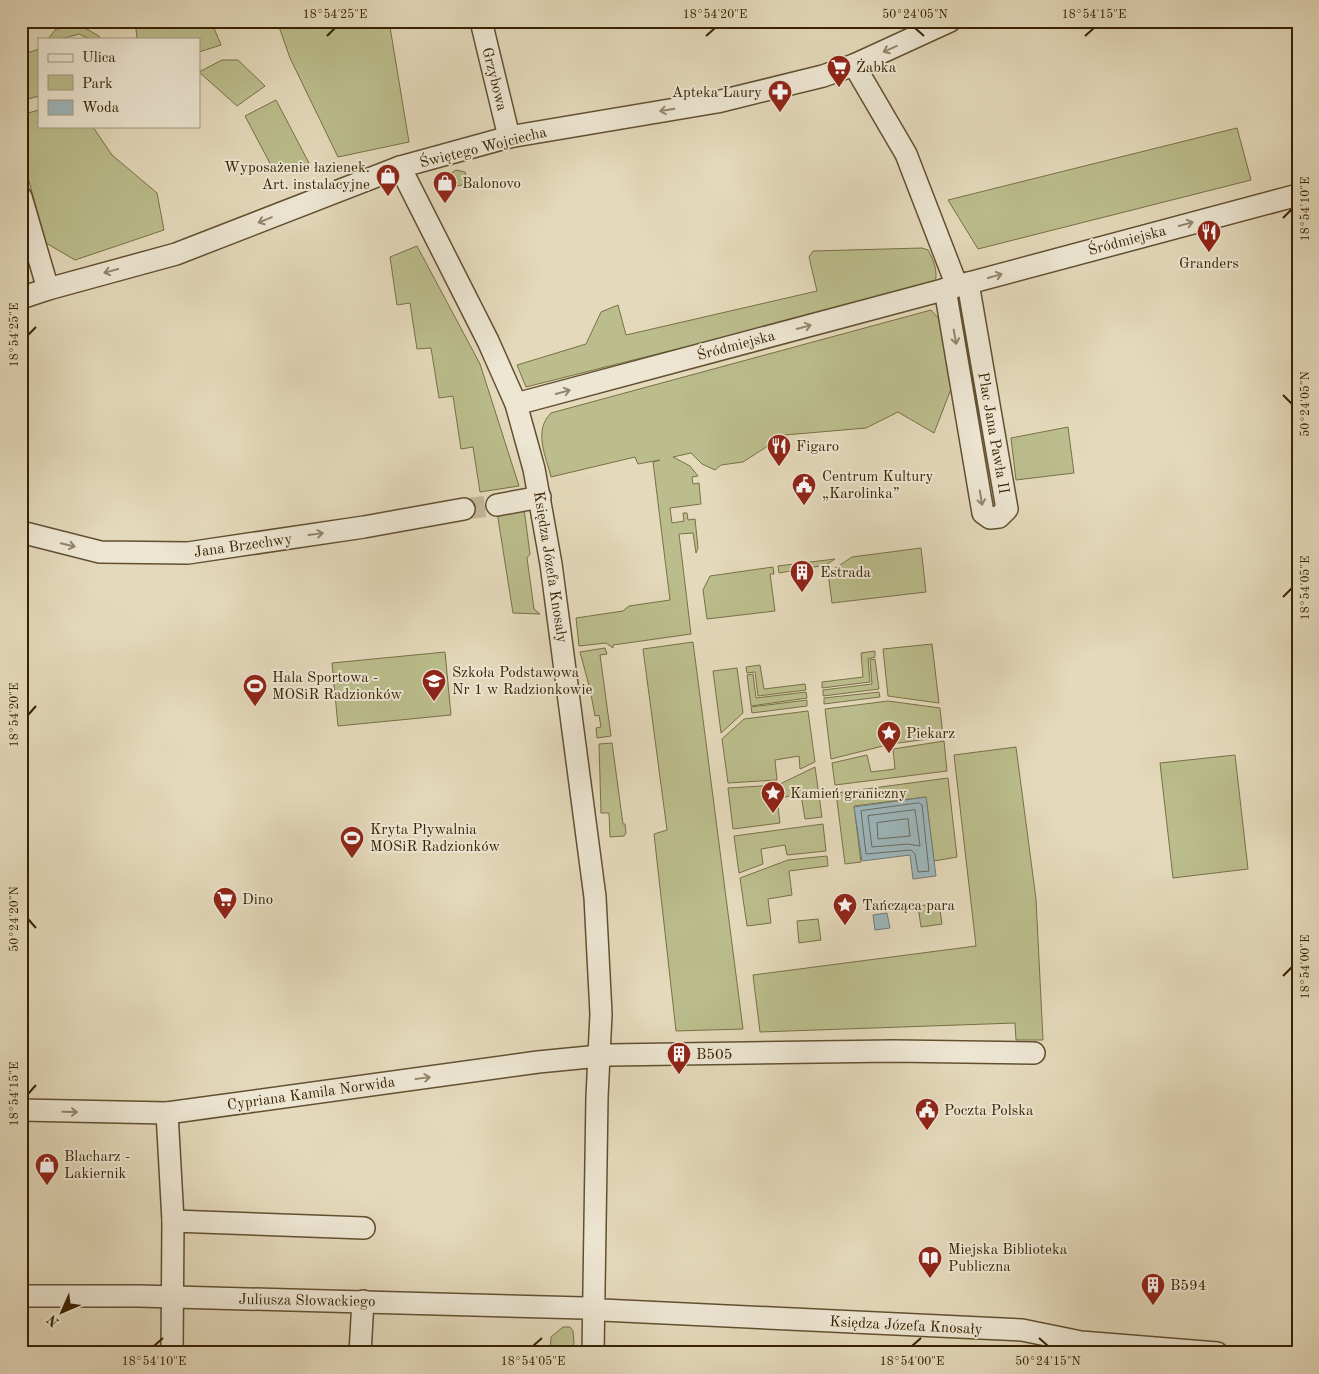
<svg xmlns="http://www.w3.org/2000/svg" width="1319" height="1374" font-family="'Old Standard TT',serif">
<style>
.green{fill:#bbbd8c;stroke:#797047}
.water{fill:#9db7bd;stroke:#747b72}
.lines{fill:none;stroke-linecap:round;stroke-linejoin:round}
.shore{stroke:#6a6c60;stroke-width:1}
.minor-tunnel{stroke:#c1b496;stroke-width:21;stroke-dasharray:21 11;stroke-linecap:butt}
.minor-casing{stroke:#625030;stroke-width:24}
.minor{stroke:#ede6d3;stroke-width:21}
.oneway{stroke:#92846a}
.ticks{fill:none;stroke:#372202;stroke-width:2}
.labels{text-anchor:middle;stroke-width:4;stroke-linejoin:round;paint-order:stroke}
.poi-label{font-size:15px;fill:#372202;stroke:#ede6d3;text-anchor:start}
.street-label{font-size:15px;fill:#372202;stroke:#ede6d3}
.neatline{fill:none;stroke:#372202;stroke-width:2}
.ticks-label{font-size:12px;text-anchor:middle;fill:#372202}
</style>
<rect width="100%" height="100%" fill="#e4d9bb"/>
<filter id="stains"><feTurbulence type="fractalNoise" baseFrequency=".004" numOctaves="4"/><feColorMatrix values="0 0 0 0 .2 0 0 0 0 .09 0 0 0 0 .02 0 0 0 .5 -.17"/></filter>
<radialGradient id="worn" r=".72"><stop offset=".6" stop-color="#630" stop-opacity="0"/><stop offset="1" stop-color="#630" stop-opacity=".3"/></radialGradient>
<g class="green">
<polygon points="211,21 221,45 199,52 199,39 134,39 137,38 135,21"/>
<polygon points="277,21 389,21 409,142 338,157 290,58"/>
<polygon points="83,27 99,36 100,39 90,39 79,34 61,39 48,39 56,29"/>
<polygon points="39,49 39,96 21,101 21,55"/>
<polygon points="222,60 238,60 265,86 237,106 199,72"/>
<polygon points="276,100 309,163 273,169 245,116"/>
<polygon points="39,110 39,126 93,127 112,155 157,193 164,230 75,260 46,243 21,152 21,115"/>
<polygon points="1237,128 1251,180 978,249 948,200"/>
<polygon points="456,170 465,172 467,179 462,185 448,188 444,182 445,177"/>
<polygon points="417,246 480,364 519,486 480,492 473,447 461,449 453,396 439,398 431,348 417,349 410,303 397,305 390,257"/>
<path d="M922,248L928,250C934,261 938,271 935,284L526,387L517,365L586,344L601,312L618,305L626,335L817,291L809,257L813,251Z"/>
<path d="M931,310L940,320L951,389L934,433L898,412L866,428L785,435L743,462L721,465L715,470L702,464L691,453L673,457L690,466L698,476L692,477L693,484L699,483L701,504L670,508L672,523L684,521L683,513H687L688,520L695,519L698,548L696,553L693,533L679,534L691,634L613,645V648L606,643L579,646L576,618L623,611L629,606L670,600L653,462L660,460L638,464L635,457L551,477C546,456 533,431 551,413Z"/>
<polygon points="1068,427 1074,473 1016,480 1011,438"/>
<polygon points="524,509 530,554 527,558 534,609 540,614 513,613 497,512"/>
<polygon points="921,548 926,592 832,603 828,573 852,557"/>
<polygon points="835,559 826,565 779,573 778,566"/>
<polygon points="773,567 774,574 770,574 775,611 707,619 703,590 710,576"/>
<polygon points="693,642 743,1029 676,1031 654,834 667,830 643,649"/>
<polygon points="932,644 939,703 888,696 883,649"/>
<polygon points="605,648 607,654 600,655 611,736 597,738 596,728 601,727 599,715 595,716 590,689 580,652"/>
<polygon points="875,651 875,657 868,659 870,682 822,688 822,682 863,677 861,653"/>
<polygon points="445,652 451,715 338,726 332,663"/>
<polygon points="875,659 879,689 823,696 823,690 872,684 870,660"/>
<polygon points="760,665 764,689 805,684 806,690 758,696 755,672 747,673 746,667"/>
<polygon points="737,668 743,713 721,733 713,671"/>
<polygon points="753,674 756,698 806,692 807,698 751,706 747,675"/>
<polygon points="879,692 880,697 824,704 824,698"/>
<polygon points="807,700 807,706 752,713 751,707"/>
<polygon points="888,701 940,708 943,737 891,744 831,759 825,709"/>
<polygon points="808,711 815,762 800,769 799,756 775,760 777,780 728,783 722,739 744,719"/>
<polygon points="944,741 947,771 835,785 832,763 867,755 871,772 895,769 893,749"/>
<polygon points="612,743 623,824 625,824 626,833 624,836 610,837 609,813 601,813 599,744"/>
<polygon points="1016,747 1036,899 1043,1040 1016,1040 1015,1023 760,1032 753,975 976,946 954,755"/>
<polygon points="1235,755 1248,869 1173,878 1160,763"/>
<polygon points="815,767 822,817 805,819 801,795 777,798 780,823 733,829 728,788 778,785"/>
<polygon points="948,778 957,857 934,861 926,797 854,806 861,862 845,864 836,793"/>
<polygon points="823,824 826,851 787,855 785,845 761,849 763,864 739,873 734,836"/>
<polygon points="827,856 828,866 789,871 792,895 768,899 771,923 747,926 740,878 788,860"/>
<polygon points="939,903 942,924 921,927 918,906"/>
<polygon points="818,919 821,940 799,943 797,921"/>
<polygon points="563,1327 570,1327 573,1331 574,1343 570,1353 550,1353 551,1337"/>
</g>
<g class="water">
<polygon points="926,797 936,876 913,879 910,855 862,861 854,807"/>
<polygon points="887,913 890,928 875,930 873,915"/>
</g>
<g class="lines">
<g class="shore">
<polygon points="919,803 922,805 929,871 918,872 915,854 911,850 866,854 861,811"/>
<polygon points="915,810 920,846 908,844 872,847 868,816"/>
<polygon points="908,819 910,836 878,839 877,823"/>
</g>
<polyline class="minor-tunnel" points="464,509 497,505"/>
<defs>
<g id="minor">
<polyline points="481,21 509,137"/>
<polyline points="854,65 906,154 957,286"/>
<polyline points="400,167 488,341 516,404 534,469 551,564 595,897 601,1014 597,1097 593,1353"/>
<polyline points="21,197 48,289"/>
<polyline points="945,289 983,513 990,518 999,517 1007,509 968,283"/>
<polyline points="21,298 48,289 176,254 400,167 509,137 717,102 823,76 854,65 950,21"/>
<polyline points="516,404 1298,195"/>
<polyline points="497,505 540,497"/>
<polyline points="21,532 100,552 188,553 364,527 464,509"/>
<polyline points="21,1110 167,1113 538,1062 610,1055 894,1051 1034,1053"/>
<polyline points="167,1113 173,1221 172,1353"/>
<polyline points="173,1221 364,1228"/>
<polyline points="21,1296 139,1296 584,1308 602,1310 1022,1330 1081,1342 1217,1353"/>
<polyline points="360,1353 363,1301"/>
</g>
</defs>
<use href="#minor" class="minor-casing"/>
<use href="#minor" class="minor"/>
</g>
<defs><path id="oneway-shaft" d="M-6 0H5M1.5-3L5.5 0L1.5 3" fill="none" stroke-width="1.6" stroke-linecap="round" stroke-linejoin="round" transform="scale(1.25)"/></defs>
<g class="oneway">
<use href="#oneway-shaft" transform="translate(890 49) rotate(156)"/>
<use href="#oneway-shaft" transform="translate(667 110) rotate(170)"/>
<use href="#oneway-shaft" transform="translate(265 220) rotate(158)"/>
<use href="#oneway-shaft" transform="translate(1186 224) rotate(-15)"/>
<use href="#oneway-shaft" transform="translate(111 271) rotate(165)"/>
<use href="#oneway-shaft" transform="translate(995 276) rotate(-15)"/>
<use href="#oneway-shaft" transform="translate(804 327) rotate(-15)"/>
<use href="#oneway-shaft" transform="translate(955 337) rotate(80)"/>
<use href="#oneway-shaft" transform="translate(563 392) rotate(-15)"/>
<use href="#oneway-shaft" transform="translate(981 498) rotate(81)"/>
<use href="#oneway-shaft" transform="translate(316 534) rotate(-8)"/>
<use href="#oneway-shaft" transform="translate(68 545) rotate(14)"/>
<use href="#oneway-shaft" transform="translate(423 1078) rotate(-8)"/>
<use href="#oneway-shaft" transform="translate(70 1112) rotate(1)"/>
</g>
<path class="ticks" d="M915,28L924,36M327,36L335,28M706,36L715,28M1085,36L1094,28M1283,218L1292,209M28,335L36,327M1283,395L1292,404M1283,597L1292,588M28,715L36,706M28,919L36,928M1283,976L1292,967M28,1094L36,1085M1039,1338L1048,1346M154,1346L163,1338M533,1346L542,1338M912,1346L921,1338"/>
<defs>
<symbol id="supermarket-pin" viewBox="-11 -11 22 30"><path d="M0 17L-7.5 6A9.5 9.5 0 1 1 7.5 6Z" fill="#8f2418" stroke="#ede6d3"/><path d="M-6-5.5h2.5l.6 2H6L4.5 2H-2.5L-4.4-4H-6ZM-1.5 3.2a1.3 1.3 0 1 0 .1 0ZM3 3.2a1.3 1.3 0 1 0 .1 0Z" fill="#fff"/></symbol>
<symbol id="pharmacy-pin" viewBox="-11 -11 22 30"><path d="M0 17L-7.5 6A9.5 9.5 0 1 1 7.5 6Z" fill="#8f2418" stroke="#ede6d3"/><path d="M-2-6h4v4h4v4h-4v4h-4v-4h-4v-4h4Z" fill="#fff"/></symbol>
<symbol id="shop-pin" viewBox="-11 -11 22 30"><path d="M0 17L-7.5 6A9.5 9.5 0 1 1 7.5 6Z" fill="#8f2418" stroke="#ede6d3"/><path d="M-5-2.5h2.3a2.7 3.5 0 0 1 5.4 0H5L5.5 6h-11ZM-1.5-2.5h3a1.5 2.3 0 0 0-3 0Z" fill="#fff"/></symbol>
<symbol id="restaurant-pin" viewBox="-11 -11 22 30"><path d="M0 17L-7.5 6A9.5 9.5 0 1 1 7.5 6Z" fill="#8f2418" stroke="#ede6d3"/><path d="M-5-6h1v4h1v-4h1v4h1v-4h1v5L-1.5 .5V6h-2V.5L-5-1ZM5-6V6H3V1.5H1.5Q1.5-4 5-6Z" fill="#fff"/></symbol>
<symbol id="civic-pin" viewBox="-11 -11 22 30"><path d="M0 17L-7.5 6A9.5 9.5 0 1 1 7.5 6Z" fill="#8f2418" stroke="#ede6d3"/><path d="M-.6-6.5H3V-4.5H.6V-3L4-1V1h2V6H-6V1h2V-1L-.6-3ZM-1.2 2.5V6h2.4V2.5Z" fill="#fff"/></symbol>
<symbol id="building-pin" viewBox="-11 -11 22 30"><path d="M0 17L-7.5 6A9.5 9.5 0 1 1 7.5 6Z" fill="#8f2418" stroke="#ede6d3"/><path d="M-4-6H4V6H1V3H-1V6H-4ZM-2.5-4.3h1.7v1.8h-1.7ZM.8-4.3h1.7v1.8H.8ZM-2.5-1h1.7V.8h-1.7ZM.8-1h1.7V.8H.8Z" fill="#fff"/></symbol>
<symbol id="school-pin" viewBox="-11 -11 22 30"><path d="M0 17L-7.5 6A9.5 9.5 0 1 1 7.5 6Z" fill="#8f2418" stroke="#ede6d3"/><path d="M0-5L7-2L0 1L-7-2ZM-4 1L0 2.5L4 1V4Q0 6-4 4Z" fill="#fff"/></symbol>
<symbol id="stadium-pin" viewBox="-11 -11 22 30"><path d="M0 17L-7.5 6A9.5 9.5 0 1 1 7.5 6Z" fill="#8f2418" stroke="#ede6d3"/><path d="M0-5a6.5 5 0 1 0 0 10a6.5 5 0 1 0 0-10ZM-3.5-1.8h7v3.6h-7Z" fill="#fff"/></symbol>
<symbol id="sight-pin" viewBox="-11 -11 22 30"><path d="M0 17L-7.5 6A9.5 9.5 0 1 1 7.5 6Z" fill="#8f2418" stroke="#ede6d3"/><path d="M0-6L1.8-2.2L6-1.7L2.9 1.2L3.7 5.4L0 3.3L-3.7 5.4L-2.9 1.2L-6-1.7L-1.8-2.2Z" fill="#fff"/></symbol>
<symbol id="library-pin" viewBox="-11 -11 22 30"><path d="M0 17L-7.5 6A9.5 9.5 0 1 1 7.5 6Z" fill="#8f2418" stroke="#ede6d3"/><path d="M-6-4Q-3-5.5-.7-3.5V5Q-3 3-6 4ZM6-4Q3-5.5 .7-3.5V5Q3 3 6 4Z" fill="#fff"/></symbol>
</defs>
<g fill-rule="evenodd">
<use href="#supermarket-pin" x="825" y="53" width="28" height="38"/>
<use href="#pharmacy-pin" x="766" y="78" width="28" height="38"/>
<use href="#shop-pin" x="374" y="162" width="28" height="38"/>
<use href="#shop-pin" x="431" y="169" width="28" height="38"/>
<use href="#restaurant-pin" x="1195" y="218" width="28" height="38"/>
<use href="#restaurant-pin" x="765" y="432" width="28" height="38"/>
<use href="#civic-pin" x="790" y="471" width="28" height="38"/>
<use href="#building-pin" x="788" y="558" width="28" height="38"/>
<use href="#school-pin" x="420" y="667" width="28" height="38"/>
<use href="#stadium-pin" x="241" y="672" width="28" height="38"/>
<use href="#sight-pin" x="875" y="719" width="28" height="38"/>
<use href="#sight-pin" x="759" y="779" width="28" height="38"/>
<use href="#stadium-pin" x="338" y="824" width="28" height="38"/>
<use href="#supermarket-pin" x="211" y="885" width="28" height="38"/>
<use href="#sight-pin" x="831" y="891" width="28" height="38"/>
<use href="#building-pin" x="665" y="1040" width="28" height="38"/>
<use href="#civic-pin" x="913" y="1096" width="28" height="38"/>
<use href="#shop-pin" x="33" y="1151" width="28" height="38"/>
<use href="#library-pin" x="916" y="1244" width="28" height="38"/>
<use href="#building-pin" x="1139" y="1271" width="28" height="38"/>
</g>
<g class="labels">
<g class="poi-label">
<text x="856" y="72">Żabka</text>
<text x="762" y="97" text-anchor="end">Apteka Laury</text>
<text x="370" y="172" text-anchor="end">Wyposażenie łazienek.<tspan x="370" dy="17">Art. instalacyjne</tspan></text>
<text x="462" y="188">Balonovo</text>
<text x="1209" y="268" text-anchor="middle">Granders</text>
<text x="796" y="451">Figaro</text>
<text x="822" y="481">Centrum Kultury<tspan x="822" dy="17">„Karolinka”</tspan></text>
<text x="820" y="577">Estrada</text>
<text x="452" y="677">Szkoła Podstawowa<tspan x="452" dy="17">Nr 1 w Radzionkowie</tspan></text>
<text x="272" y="682">Hala Sportowa -<tspan x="272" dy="17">MOSiR Radzionków</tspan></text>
<text x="906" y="738">Piekarz</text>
<text x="790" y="798">Kamień graniczny</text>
<text x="370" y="834">Kryta Pływalnia<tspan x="370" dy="17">MOSiR Radzionków</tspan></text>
<text x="242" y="904">Dino</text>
<text x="862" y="910">Tańcząca para</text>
<text x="696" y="1059">B505</text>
<text x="944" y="1115">Poczta Polska</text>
<text x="64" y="1161">Blacharz -<tspan x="64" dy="17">Lakiernik</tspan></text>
<text x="948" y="1254">Miejska Biblioteka<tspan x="948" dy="17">Publiczna</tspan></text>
<text x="1170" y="1290">B594</text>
</g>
<g class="street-label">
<text transform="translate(495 79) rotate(76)" y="5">Grzybowa</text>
<text transform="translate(483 147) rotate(-14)" y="5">Świętego Wojciecha</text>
<text transform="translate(1127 240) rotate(-15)" y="5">Śródmiejska</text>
<text transform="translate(736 345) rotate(-15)" y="5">Śródmiejska</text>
<text transform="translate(994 433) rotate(80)" y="5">Plac Jana Pawła II</text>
<text transform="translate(243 545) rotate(-8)" y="5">Jana Brzechwy</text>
<text transform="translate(551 567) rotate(81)" y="5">Księdza Józefa Knosały</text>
<text transform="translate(311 1093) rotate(-8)" y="5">Cypriana Kamila Norwida</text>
<text transform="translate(307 1300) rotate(1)" y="5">Juliusza Słowackiego</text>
<text transform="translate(906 1325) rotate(3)" y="5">Księdza Józefa Knosały</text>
</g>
</g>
<rect width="1319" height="1374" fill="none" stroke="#e4d9bb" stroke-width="55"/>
<rect x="38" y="38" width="162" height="90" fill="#ede6d3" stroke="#a4987f"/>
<rect x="48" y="54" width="25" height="8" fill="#ede6d3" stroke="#a4987f"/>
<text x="82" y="62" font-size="15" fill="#372202">Ulica</text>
<rect x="48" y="75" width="25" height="15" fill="#bbbd8c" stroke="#a4987f"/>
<text x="82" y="88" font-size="15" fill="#372202">Park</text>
<rect x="48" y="100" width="25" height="15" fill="#9db7bd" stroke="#a4987f"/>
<text x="82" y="112" font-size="15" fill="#372202">Woda</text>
<g transform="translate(62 1312) rotate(225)" stroke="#ede6d3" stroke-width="4" paint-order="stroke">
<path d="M0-4L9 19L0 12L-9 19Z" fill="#372202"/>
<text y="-8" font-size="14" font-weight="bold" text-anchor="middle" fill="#372202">N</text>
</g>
<rect x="28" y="28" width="1264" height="1318" class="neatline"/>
<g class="ticks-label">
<text x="335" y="18">18°54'25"E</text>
<text x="715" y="18">18°54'20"E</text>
<text x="915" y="18">50°24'05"N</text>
<text x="1094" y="18">18°54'15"E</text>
<text transform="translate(1305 209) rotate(-90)" y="4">18°54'10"E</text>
<text transform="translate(14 335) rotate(-90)" y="4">18°54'25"E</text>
<text transform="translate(1305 404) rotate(-90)" y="4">50°24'05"N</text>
<text transform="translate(1305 588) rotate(-90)" y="4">18°54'05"E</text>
<text transform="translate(14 715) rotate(-90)" y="4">18°54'20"E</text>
<text transform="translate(14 919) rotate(-90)" y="4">50°24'20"N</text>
<text transform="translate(1305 967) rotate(-90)" y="4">18°54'00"E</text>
<text transform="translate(14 1094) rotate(-90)" y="4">18°54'15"E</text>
<text x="154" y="1365">18°54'10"E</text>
<text x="533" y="1365">18°54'05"E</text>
<text x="912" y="1365">18°54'00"E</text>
<text x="1048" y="1365">50°24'15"N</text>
</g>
<rect width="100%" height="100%" filter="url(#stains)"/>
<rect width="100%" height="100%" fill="url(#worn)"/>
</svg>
